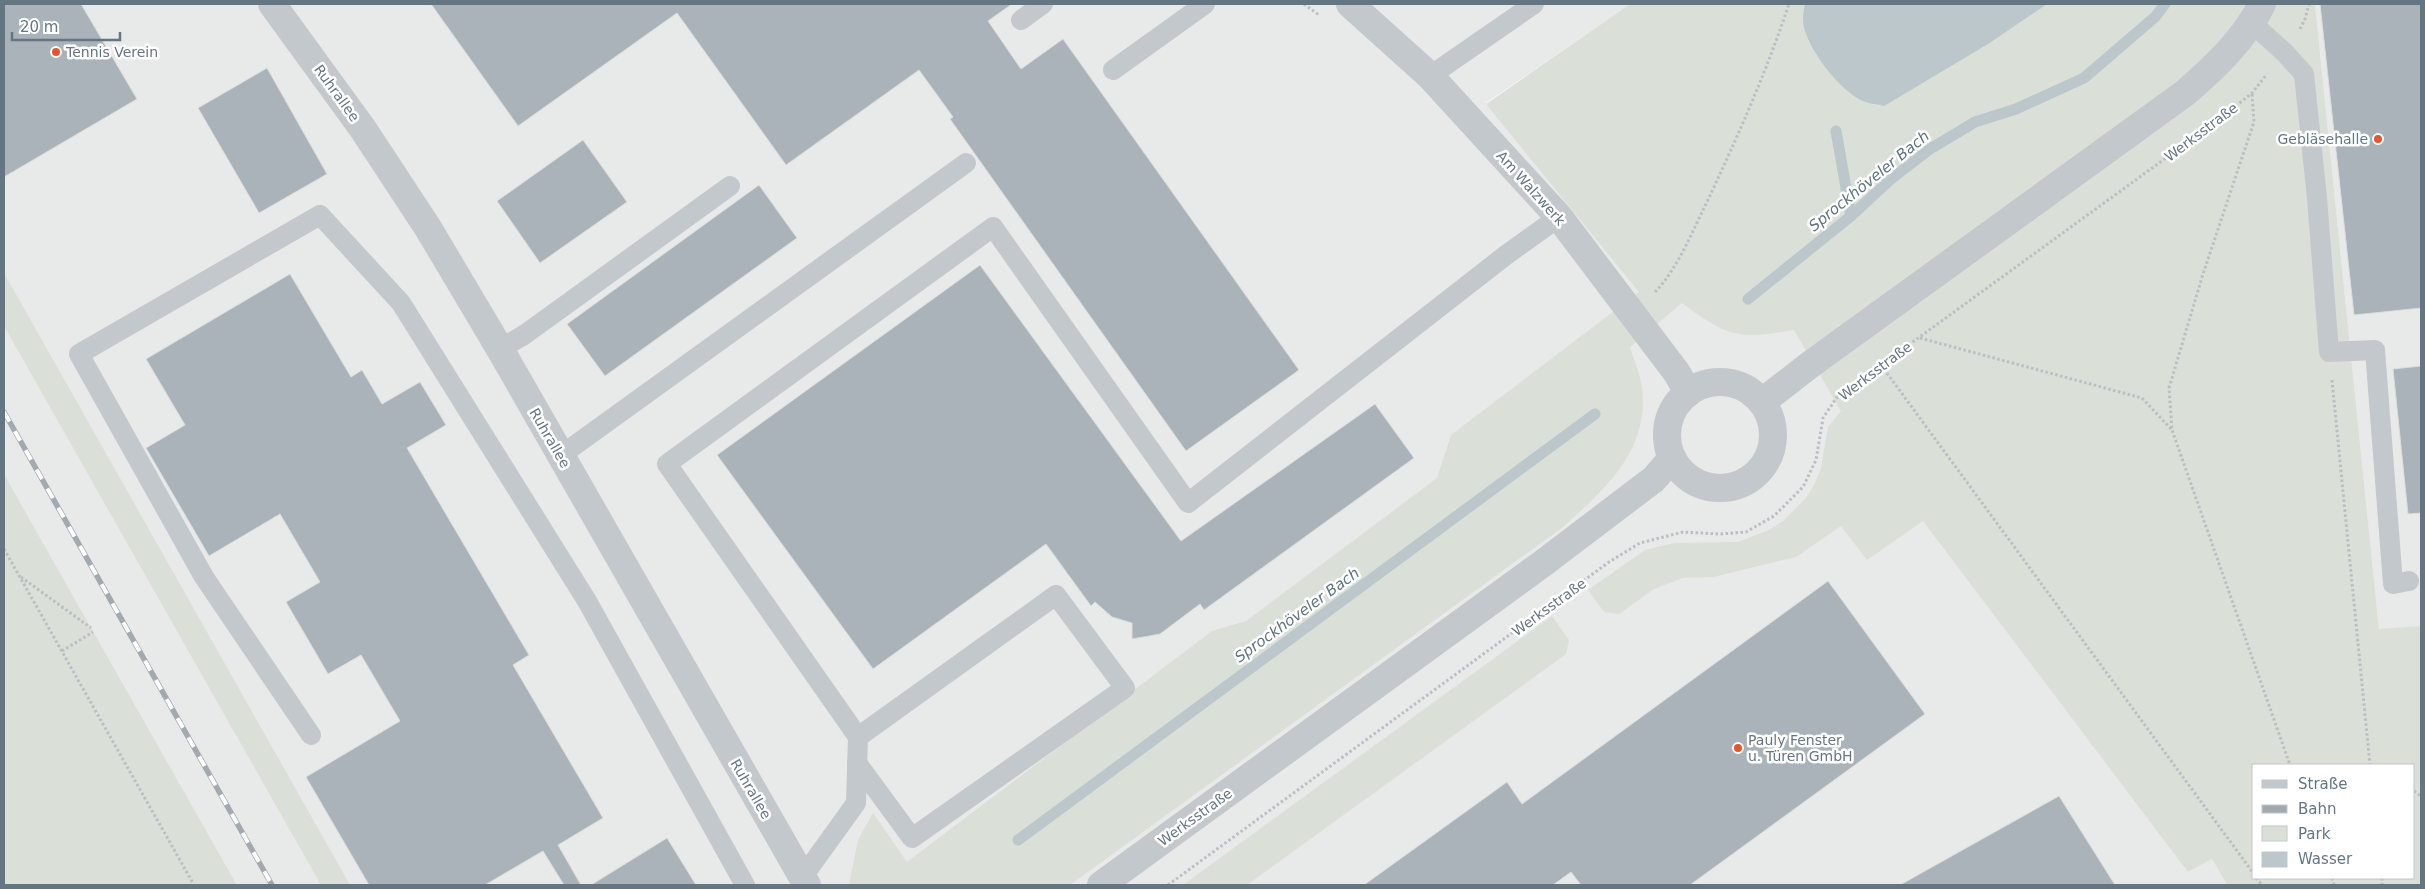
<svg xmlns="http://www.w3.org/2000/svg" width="2425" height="889" font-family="'DejaVu Sans',sans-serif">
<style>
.built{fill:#e8e9e9}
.green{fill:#dadfd7;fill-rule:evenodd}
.water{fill:#bbc7cb}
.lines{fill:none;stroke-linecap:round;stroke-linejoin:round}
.stream{stroke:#bbc7cb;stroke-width:11}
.building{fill:#aab3b9;stroke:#dcdcda}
.path{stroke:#bbbfc2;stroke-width:3;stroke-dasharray:2.5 2.5;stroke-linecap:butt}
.service{stroke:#c3c8cc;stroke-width:20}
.minor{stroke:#c3c8cc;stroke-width:28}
.rail-casing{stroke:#a2aab0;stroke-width:5.5}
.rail{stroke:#fff;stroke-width:4;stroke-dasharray:11;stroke-linecap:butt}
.poi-dot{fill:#e4572e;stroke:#fff;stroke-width:2}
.labels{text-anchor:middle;stroke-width:5;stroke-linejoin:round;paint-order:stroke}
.poi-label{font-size:14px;fill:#657683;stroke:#fff;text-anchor:start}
.street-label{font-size:14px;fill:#657683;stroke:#fff}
.water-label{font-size:15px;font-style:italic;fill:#60757c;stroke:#fff}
</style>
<rect width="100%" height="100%" fill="#fafaf8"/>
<g class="built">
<polygon points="4,4 1630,4 1486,103 1639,291 1792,318 2188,872 2212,859 2227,885 237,885 4,474"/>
<polygon points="2315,4 2421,4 2421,626 2379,630"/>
</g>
<g class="green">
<path d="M1630,4H2315L2379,629L2421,626V885H2227L2212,859L2188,872L1923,521L1867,560L1841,526L1796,557L1713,577L1683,578L1654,589L1619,614L1604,612L1588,590L1645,550L1674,543L1738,542L1769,530L1783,521L1806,498L1815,483L1821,468L1828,427L1841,411L1794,330C1738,339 1729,338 1682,303L1630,347C1634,360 1640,374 1642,387C1650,450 1605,489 1563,527L1070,885H849L858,840L873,813L907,862L1212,631L1246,621L1437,478L1451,435L1639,292L1486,104ZM2254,765H2414V878H2254Z"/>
<polygon points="4,273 350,885 321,885 4,326"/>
<polygon points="4,474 237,885 4,885"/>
<polygon points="1552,616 1569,640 1566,654 1247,885 1183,885"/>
</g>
<path class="water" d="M1805,4H2047L1988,44L1884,106C1876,104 1864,103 1857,98C1836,84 1813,55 1805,31C1802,22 1803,12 1805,4Z"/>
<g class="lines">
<g class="stream">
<polyline points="1836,131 1851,216"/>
<polyline points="1748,299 1851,216 1891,179 1930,149 1975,122 2016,109 2084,78 2155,17 2165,4"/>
<polyline points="1018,840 1595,414"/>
</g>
</g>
<g class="building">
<polygon points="4,4 81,4 137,99 4,177"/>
<polygon points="431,4 1012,4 988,21 1021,69 1063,39 1299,370 1186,451 950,119 953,117 919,70 786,165 677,13 518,126"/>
<polygon points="2320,4 2421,4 2421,313 2421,308 2354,315"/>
<polygon points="267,68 327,174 259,213 198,108"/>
<polygon points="583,140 627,202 540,263 497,201"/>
<polygon points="759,185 797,238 605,376 567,324"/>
<polygon points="980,265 1181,541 1375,404 1414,458 1204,610 1200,604 1160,634 1132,639 1132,623 1112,617 1095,602 1091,606 1046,544 873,669 717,455"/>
<polygon points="290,274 351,377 362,370 382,404 420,382 446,425 407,448 529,655 513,665 603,818 558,845 581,885 564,885 543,851 485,885 369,885 306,777 400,721 361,655 328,674 286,602 320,582 280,514 209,556 146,448 185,425 146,359"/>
<polygon points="2421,366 2421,513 2408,514 2393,369"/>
<polygon points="1828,581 1925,714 1690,885 1581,885 1571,872 1553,885 1364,885 1507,782 1522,804"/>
<polygon points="2059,796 2115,885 1900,885"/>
<polygon points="667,838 696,885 591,885"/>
</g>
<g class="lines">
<g class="path">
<polyline points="1304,4 1319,15"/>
<polyline points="2300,29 2305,19 2309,4"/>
<polyline points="2252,94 2254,122 2203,274 2169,388 2172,430 2290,765"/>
<path d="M1655,292C1678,268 1691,234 1706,204C1737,138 1766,73 1789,4"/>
<polyline points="1920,338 2142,398 2172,430"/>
<polyline points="1881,365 2254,874"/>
<polyline points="2332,380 2370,765"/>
<polyline points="4,549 194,885"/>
<polyline points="21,577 91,628"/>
<polyline points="62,651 93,632"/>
<polyline points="2414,791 2421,796"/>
<polyline points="2256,878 2262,885"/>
<polyline points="2332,878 2334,885"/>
<polyline points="2382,878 2382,885"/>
<polyline points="1168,885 1609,562 1640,543 1683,532 1720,534 1746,532 1774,516 1803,487 1816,460 1823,418 1837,397 2221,118 2252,93 2267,74"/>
</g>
<g class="service">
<polyline points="1021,20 1043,4"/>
<polyline points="2252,23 2285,53 2304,74 2317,198 2329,352 2375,350 2393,584 2409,581"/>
<polyline points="1113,70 1205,4"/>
<polyline points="1430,76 1534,4"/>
<polyline points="500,349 524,335 730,186"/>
<polyline points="560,456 966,163"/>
<polyline points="311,735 204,577 79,354 320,215 401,303 587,601 745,885"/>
<polyline points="857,763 912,838 1125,688 1056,595 858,737"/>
<polyline points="802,878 856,803 858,737 667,464 993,227 1188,503 1506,255 1559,217"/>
</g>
<g class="minor">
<polyline points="272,4 363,129 428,228 500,349 807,885"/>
<polyline points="1350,4 1430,76 1559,217 1677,373 1688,393"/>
<circle cx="1720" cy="435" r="53"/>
<path d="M1762,402L1811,364L2185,93C2214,68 2245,39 2262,4"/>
<polyline points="1101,885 1542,564 1654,479 1672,458"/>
</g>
<defs>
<polyline id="rail" points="4,412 272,885"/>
</defs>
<use href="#rail" class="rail-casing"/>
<use href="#rail" class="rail"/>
</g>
<g class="poi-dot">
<circle cx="56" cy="52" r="5"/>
<circle cx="2378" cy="139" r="5"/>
<circle cx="1738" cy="748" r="5"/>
</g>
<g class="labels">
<g class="poi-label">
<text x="66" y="57">Tennis Verein</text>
<text x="2368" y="144" text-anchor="end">Gebläsehalle</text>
<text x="1748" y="745">Pauly Fenster<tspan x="1748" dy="16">u. Türen GmbH</tspan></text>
</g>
<g class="street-label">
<text transform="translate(337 93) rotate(54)" y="5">Ruhrallee</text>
<text transform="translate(2201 132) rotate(-37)" y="5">Werksstraße</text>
<text transform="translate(1531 188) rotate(48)" y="5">Am Walzwerk</text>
<text transform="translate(1875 371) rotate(-37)" y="5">Werksstraße</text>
<text transform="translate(550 438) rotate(60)" y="5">Ruhrallee</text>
<text transform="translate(1549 607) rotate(-36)" y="5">Werksstraße</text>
<text transform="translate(751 789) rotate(60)" y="5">Ruhrallee</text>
<text transform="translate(1195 817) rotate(-36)" y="5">Werksstraße</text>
</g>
<g class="water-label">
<text transform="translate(1869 181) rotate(-39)" y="5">Sprockhöveler Bach</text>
<text transform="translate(1297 615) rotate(-36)" y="5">Sprockhöveler Bach</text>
</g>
</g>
<rect width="2425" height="889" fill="none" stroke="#657683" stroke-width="10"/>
<rect x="2252" y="764" width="162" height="115" fill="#ffffff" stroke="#c1c8cd"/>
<rect x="2262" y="780" width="25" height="8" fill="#c3c8cc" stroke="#c1c8cd"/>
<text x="2298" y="789" font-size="15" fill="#657683">Straße</text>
<rect x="2262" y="805" width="25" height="8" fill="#a2aab0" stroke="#c1c8cd"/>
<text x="2298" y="814" font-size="15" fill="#657683">Bahn</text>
<rect x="2262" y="826" width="25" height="15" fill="#dadfd7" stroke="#c1c8cd"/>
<text x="2298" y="839" font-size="15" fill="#657683">Park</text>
<rect x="2262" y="852" width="25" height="15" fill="#bbc7cb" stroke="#c1c8cd"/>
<text x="2298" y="864" font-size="15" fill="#657683">Wasser</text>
<path d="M12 32v8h108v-8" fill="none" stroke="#657683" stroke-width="2.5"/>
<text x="20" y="32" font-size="15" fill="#657683" stroke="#ffffff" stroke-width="4" paint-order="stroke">20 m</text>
</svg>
